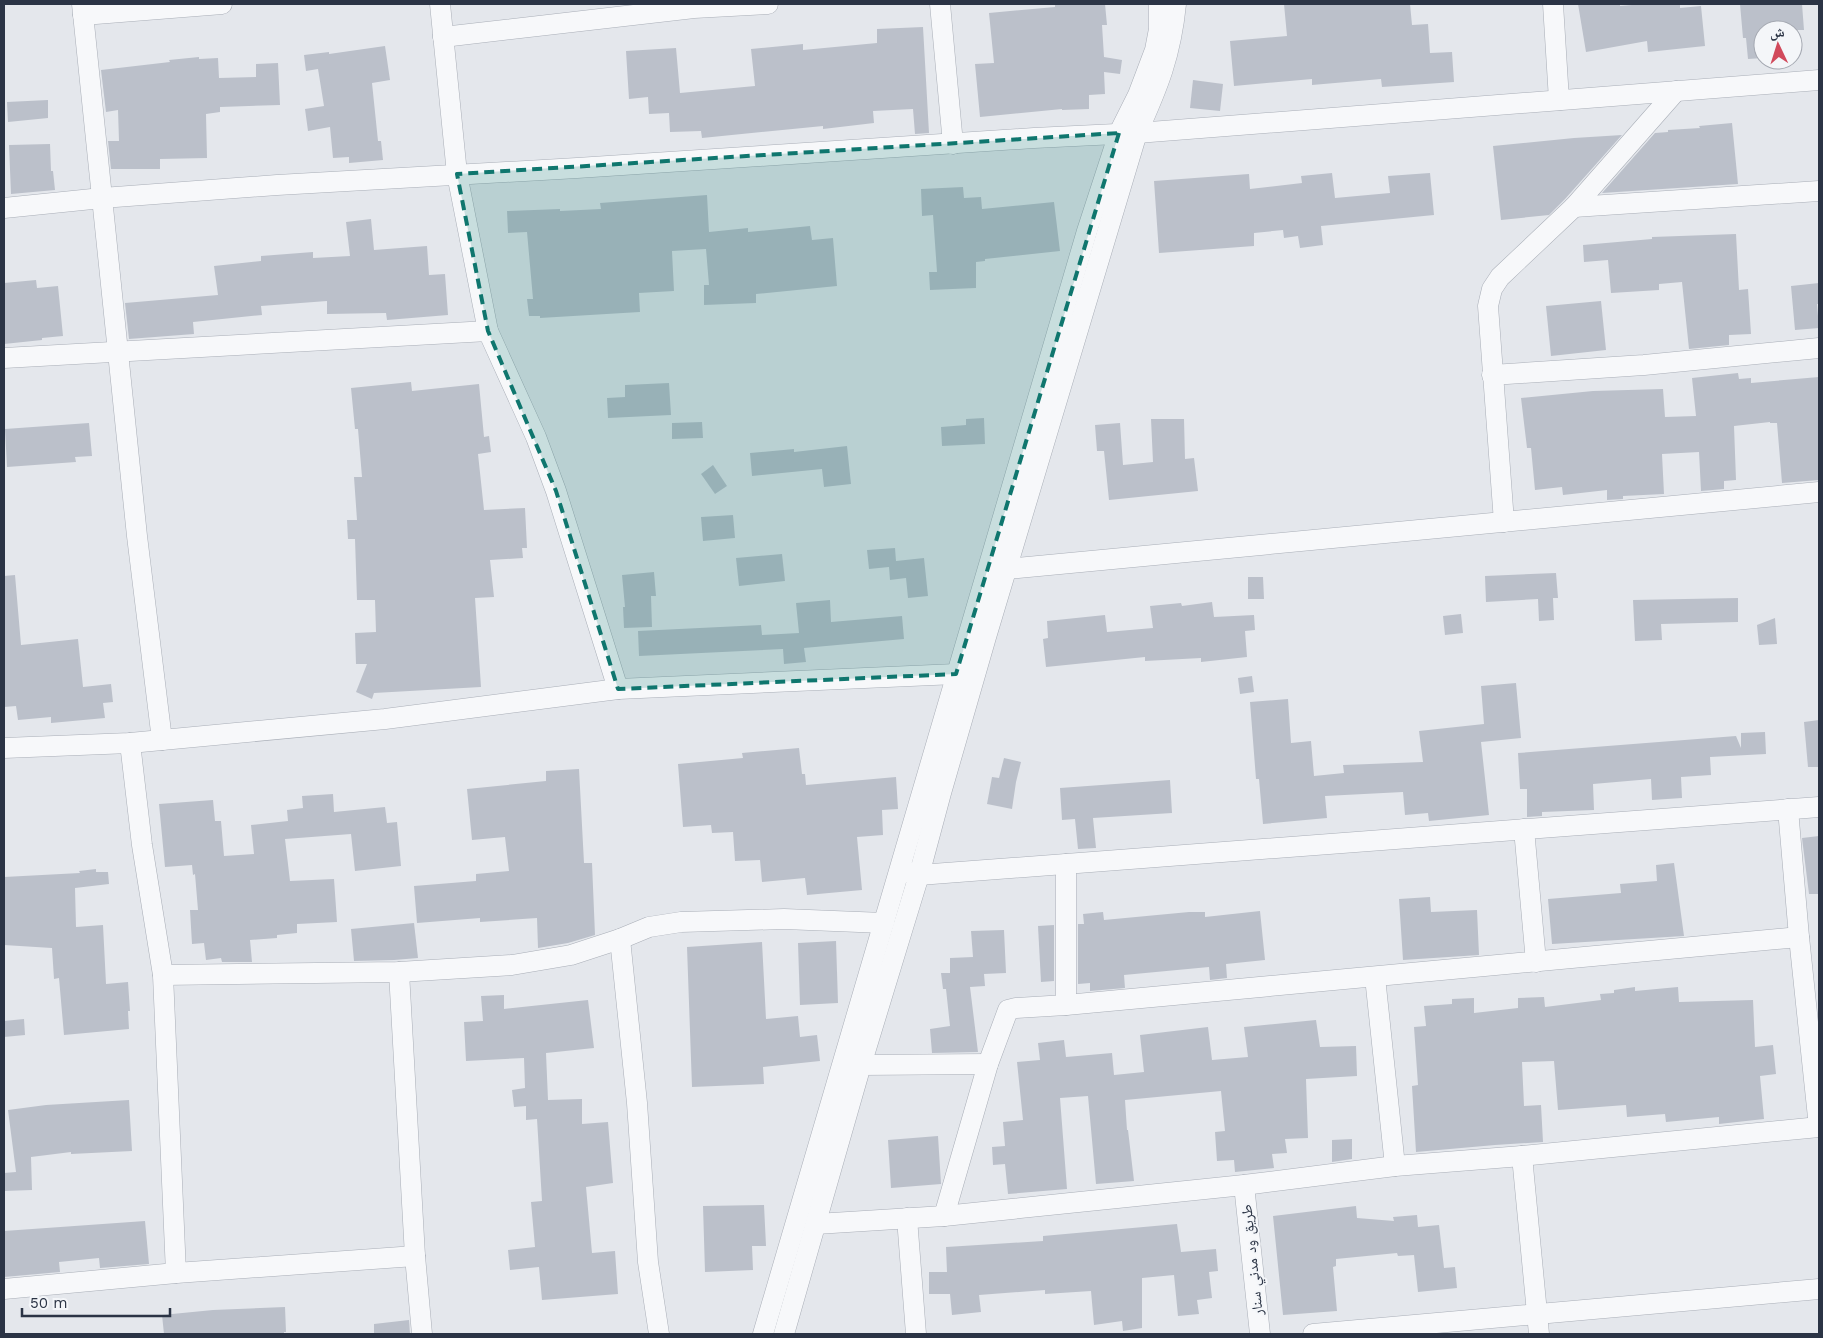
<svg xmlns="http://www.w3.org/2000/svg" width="1823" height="1338" font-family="'Work Sans','Noto Naskh Arabic',sans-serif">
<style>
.building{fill:#bbc0ca}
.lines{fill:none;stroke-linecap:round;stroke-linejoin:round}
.minor-casing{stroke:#a9aeb7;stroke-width:21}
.minor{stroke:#f7f8fa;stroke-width:20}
.marked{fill:#0f766e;fill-opacity:0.2;stroke:#0f766e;stroke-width:4;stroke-dasharray:10 6;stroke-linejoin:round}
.labels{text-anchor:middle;stroke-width:4;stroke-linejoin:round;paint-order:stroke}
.street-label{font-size:15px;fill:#2b3445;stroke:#f4f6f9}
</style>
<rect width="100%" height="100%" fill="#e4e7ec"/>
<g class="building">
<polygon points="1055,4 1105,4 1107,25 1102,25 1104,57 1122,60 1120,74 1104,72 1105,94 1089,95 1089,109 1062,110 1062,109 980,117 975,64 994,63 989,13 1055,7"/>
<polygon points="1284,4 1410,4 1412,25 1428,24 1430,53 1452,52 1454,82 1382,87 1381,79 1312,85 1312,79 1234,86 1230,41 1287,36"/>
<polygon points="1578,4 1620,4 1620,6 1644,4 1680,4 1680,8 1701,6 1705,46 1648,52 1647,41 1586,52"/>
<polygon points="1740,4 1802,4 1804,30 1763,30 1763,58 1748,59 1746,38 1743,38"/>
<polygon points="923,27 929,133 915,134 913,109 873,111 874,123 823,129 823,126 702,138 701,131 670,132 669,113 649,114 648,97 629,99 626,51 676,48 680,93 755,86 751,49 803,44 803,50 877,43 877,29"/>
<polygon points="385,46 390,80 372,83 378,141 381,141 383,160 349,163 349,157 333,158 330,127 308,131 305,109 324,106 318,69 306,71 304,55 329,52 329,54"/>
<polygon points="199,57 199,59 218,58 219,78 256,77 256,64 278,63 280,105 220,107 220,112 206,114 207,158 160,159 160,169 111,169 108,141 119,141 118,110 106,112 101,70 170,62 169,60"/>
<polygon points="1193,80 1223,84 1220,111 1190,108"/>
<polygon points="48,100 48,118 8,122 7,102"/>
<polygon points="1732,123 1738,184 1602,193 1655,133 1668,132 1668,130 1700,128 1699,126"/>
<polygon points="1622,135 1565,199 1549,215 1501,220 1493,146 1574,138"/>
<polygon points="50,144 51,171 53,171 55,190 11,194 9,145"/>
<polygon points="1332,173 1335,198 1390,193 1388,176 1430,173 1434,215 1321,226 1323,245 1300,248 1298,236 1284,238 1283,230 1254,233 1254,246 1159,253 1154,181 1249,174 1250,189 1302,183 1301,176"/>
<polygon points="963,187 964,198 981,197 982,209 1054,202 1060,251 985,259 985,261 976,262 976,288 930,290 929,272 937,272 933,215 922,216 921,189"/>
<polygon points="707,195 709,232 748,228 748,232 810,226 812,240 833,238 837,286 756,294 756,303 704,305 704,285 709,285 706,249 672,251 674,291 639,293 640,312 540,318 540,316 529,316 527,299 533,299 527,232 508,233 507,211 560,209 560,211 601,209 600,203"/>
<polygon points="371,219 374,250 427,246 429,275 445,274 448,315 387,320 386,313 327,314 327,301 261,306 262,315 193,322 194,334 129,339 125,303 218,295 214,266 261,261 261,256 313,252 313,258 350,256 346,222"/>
<polygon points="1736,234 1739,290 1748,289 1751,334 1729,335 1729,345 1689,349 1682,282 1659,284 1659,290 1611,293 1608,260 1584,262 1583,245 1652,239 1652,237"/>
<polygon points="36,280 37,288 58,286 63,336 42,338 42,340 4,344 4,283"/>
<polygon points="1819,283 1819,304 1817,304 1819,328 1795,330 1791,286"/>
<polygon points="1601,301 1606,350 1551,356 1546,306"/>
<polygon points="1738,373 1739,379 1751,378 1751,383 1819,377 1819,480 1782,483 1777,423 1770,423 1770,422 1734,426 1736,480 1724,481 1724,489 1701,491 1699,452 1662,454 1664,494 1623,496 1623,499 1607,500 1607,490 1563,495 1562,487 1535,490 1531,448 1527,448 1521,398 1593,391 1663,389 1665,417 1696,416 1692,378"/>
<polygon points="411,382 412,391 479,384 484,437 489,436 491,452 478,454 484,510 525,508 527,548 522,548 523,558 490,560 494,597 475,598 481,687 374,693 372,699 356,692 367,664 356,664 355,633 376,632 375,600 357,600 355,539 348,539 347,520 357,520 354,477 362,477 358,429 355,429 351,388"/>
<polygon points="669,383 671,415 608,418 607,398 625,397 625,385"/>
<polygon points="984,418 985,444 942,446 941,427 966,425 966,419"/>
<polygon points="1151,419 1184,419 1185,459 1194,458 1198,491 1109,500 1104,451 1097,451 1095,425 1120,423 1123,465 1153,462"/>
<polygon points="702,422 703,438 672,439 672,423"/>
<polygon points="89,423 92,456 75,457 76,462 7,467 5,429"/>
<polygon points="847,446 851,484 824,487 822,469 752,476 750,453 794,449 794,452"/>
<polygon points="713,465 727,486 715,494 701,474"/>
<polygon points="733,515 735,538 703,541 701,517"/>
<polygon points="895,548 896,561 924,558 928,596 908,598 906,578 890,580 889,567 869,569 867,550"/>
<polygon points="782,554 785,581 739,586 736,558"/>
<polygon points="654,572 656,596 651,596 652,627 624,628 623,607 625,607 622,575"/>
<polygon points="1556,573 1558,598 1553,598 1554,620 1539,621 1538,599 1486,602 1485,576"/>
<polygon points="15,575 21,645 78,639 83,687 111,684 113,702 103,703 105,718 51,723 51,717 18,720 16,706 4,707 4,576"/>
<polygon points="1248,577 1263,577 1264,599 1248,599"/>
<polygon points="1738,598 1738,622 1661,624 1662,640 1635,641 1633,600"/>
<polygon points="830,600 831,622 902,616 904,639 804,648 806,662 784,664 783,649 639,656 638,631 761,625 762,635 799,633 796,603"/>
<polygon points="1212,602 1214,617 1254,615 1255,630 1245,631 1247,657 1201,662 1201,658 1145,661 1145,657 1046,667 1043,639 1048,638 1047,621 1105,615 1107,632 1153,628 1150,606 1181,603 1182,606"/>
<polygon points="1461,614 1463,633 1445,635 1443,616"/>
<polygon points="1775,618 1777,644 1759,645 1757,625"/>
<polygon points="1252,676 1254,692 1240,694 1238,678"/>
<polygon points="1516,683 1521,738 1481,742 1489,815 1429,821 1428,813 1405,815 1403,792 1325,796 1327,818 1263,824 1259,779 1256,779 1250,702 1288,699 1291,743 1311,741 1314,776 1344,773 1343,765 1423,762 1419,731 1484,724 1481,686"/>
<polygon points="1819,720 1819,767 1808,767 1804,722"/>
<polygon points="1765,732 1766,754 1710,757 1711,775 1681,777 1682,798 1652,800 1651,779 1593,784 1594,810 1542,812 1542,816 1527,817 1527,789 1520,789 1518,753 1736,736 1741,748 1741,733"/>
<polygon points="799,748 802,774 805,774 806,785 896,777 898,809 882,810 883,835 857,837 862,890 807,895 805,878 762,882 760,860 735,861 733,832 712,833 711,825 683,827 678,764 743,758 742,753"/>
<polygon points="1004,758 1021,762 1016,782 1012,809 987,804 992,777 999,778"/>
<polygon points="579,769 584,863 592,863 595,935 568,943 538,948 537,918 480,922 480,918 417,923 414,886 476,881 476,874 509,871 505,837 472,840 467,789 546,781 546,771"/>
<polygon points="1170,780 1172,813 1093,818 1096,848 1078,849 1075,819 1062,820 1060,788"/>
<polygon points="333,794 334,812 385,807 387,823 397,822 401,866 355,871 351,834 285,839 290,881 334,879 337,922 297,924 297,933 277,935 277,938 250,940 252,962 222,962 221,958 206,960 204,943 192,944 190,910 198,910 195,874 193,875 192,865 165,867 159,804 213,800 215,821 221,821 224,856 254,854 251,825 288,821 287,810 303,808 302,796"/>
<polygon points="1819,836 1819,894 1809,894 1802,838"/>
<polygon points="1674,863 1684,936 1552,944 1548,899 1621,893 1620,884 1657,881 1656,865"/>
<polygon points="96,869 96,872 108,872 109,884 75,888 76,927 103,925 106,984 128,982 130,1011 128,1011 129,1029 64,1035 59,978 54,979 52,948 4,945 4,877 80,873 79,871"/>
<polygon points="1430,897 1431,912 1477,910 1479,955 1403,960 1399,899"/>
<polygon points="1260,911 1265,960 1226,964 1227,978 1210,980 1209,967 1124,975 1125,988 1090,991 1090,983 1078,984 1078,924 1084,924 1083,914 1103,912 1104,920 1189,912 1205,912 1205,917"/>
<polygon points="414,923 418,958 394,960 354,961 351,929"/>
<polygon points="1054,925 1054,981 1041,982 1038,926"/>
<polygon points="1004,930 1006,973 984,974 985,986 970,987 978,1052 932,1053 930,1029 950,1026 946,989 943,989 941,973 950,973 950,958 973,957 971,931"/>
<polygon points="836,941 838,1003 800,1005 798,943"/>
<polygon points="762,942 766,1019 798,1016 800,1037 817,1035 820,1061 763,1067 764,1084 692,1087 687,947"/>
<polygon points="1635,987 1635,991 1678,987 1679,1002 1753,1000 1755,1047 1773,1045 1776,1074 1760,1076 1764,1119 1719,1124 1719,1117 1666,1122 1665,1114 1627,1117 1626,1105 1558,1110 1554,1061 1522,1062 1524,1106 1541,1105 1543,1142 1495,1145 1416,1152 1412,1086 1418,1085 1414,1027 1426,1026 1424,1006 1452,1004 1452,999 1474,998 1474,1013 1518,1008 1518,998 1544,997 1545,1007 1601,1000 1600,994 1614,993 1614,990"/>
<polygon points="504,995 504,1009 588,1000 594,1048 546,1053 548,1100 582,1099 582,1124 608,1122 613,1183 586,1187 592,1253 615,1251 618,1294 542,1300 539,1267 510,1270 508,1250 535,1247 531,1202 542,1201 537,1119 526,1120 526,1106 514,1107 512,1090 525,1088 524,1058 466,1061 464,1022 483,1021 481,996"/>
<polygon points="24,1019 25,1035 4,1037 4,1021"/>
<polygon points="1316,1020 1320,1047 1356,1046 1357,1076 1306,1079 1308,1138 1285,1139 1287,1153 1272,1154 1274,1168 1235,1172 1234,1160 1217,1161 1215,1132 1225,1131 1221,1091 1125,1100 1127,1130 1128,1130 1134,1181 1096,1184 1088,1096 1060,1098 1067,1189 1008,1194 1005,1164 993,1165 992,1147 1005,1146 1003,1122 1023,1120 1017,1062 1040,1060 1038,1043 1064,1040 1066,1057 1112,1053 1114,1075 1144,1072 1140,1035 1208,1027 1212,1060 1248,1057 1244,1027"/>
<polygon points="129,1100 132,1151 71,1154 71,1152 31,1157 32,1190 4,1191 4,1173 16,1172 8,1110 46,1105"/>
<polygon points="938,1136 941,1184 891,1188 888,1140"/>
<polygon points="1352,1139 1352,1159 1332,1162 1332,1140"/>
<polygon points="764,1205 766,1246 752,1246 753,1270 705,1272 703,1206"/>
<polygon points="1356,1206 1357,1218 1394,1221 1393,1217 1417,1215 1418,1227 1439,1225 1444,1268 1455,1267 1457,1288 1418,1292 1414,1255 1398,1256 1397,1253 1336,1259 1336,1266 1333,1267 1337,1311 1283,1315 1273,1216"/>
<polygon points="145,1221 149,1264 100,1268 99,1258 59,1262 60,1272 4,1277 4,1231"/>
<polygon points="1177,1224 1181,1252 1216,1249 1218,1271 1209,1272 1212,1298 1197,1300 1199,1314 1178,1316 1174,1275 1142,1278 1142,1328 1123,1331 1122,1321 1094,1325 1091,1291 1045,1294 1045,1290 979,1295 981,1312 952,1315 950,1294 929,1294 929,1272 947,1272 946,1247 1043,1241 1043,1236"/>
<polygon points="285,1307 286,1332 284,1332 284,1334 164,1334 162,1315 213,1310"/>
<polygon points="409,1320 410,1334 374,1334 374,1324"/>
</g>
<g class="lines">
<defs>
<g id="minor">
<polyline points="82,4 137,536 162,740"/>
<polyline points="440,4 457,174 488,331 536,437 556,491 618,689"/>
<polyline points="940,4 953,144"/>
<polyline points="1553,4 1559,100"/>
<polyline points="83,15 222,4"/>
<polyline points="443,37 694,8 768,4"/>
<polyline points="1574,207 1819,191"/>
<polyline points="4,208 102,198 277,185 577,168 1034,138 1137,133 1819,80"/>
<polyline points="4,358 488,331"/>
<polyline points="1492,375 1644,365 1819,348"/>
<polyline points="1504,522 1488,306 1492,289 1500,277 1574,207 1676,91"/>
<polyline points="995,568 1007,569 1819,492"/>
<polyline points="130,743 142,845 163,975 176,1273"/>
<polyline points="4,748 130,743 385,719 618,689 956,674"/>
<polyline points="1788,809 1799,937 1819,1127"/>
<polyline points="1524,829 1536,962"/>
<polyline points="1066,864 1066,1005"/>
<polyline points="907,872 919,875 1819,807"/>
<polyline points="620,939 637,1103 648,1262 659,1334"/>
<polyline points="399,972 415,1256 422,1334"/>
<polyline points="163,975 399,972 512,965 571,955 620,939 649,927 681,922 784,919 884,923"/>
<polyline points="1375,977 1395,1166"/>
<polyline points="861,1065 988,1064"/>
<polyline points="1522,1156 1539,1334"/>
<polyline points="1244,1185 1260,1334"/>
<polyline points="944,1216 988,1064 1008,1010 1016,1008 1066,1005 1799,937"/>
<polyline points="907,1218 916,1334"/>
<polyline points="816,1224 944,1216 1244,1185 1395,1166 1522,1156 1819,1127"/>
<polyline points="4,1289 176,1273 415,1256"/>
<polyline points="763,1334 1087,231 1119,133 1138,95 1155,50 1159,29 1159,4"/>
<path d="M784,1334L861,1065L919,875L941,793L986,637L1137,133C1158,87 1171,55 1176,4"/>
<polyline points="1313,1334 1819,1289"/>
</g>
</defs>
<use href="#minor" class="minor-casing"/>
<use href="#minor" class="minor"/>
</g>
<path class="marked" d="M1119,133L956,674L618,689L556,491L488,331L457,174Z"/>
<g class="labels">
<g class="street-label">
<text transform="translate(1252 1260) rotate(-96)" y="5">طريق ود مدني سنار</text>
</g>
</g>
<rect width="1823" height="1338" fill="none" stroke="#2b3445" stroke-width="10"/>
<g transform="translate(1778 45) rotate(356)"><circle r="24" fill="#f4f6f9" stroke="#a4a8b1"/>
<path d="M0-4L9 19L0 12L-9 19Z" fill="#d1495b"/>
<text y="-8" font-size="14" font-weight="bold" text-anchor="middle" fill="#2b3445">ش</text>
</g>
<path d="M22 1308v8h148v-8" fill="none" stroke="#2b3445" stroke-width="2.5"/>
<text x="30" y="1308" font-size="15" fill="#2b3445" stroke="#f4f6f9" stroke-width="4" paint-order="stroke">50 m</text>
</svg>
